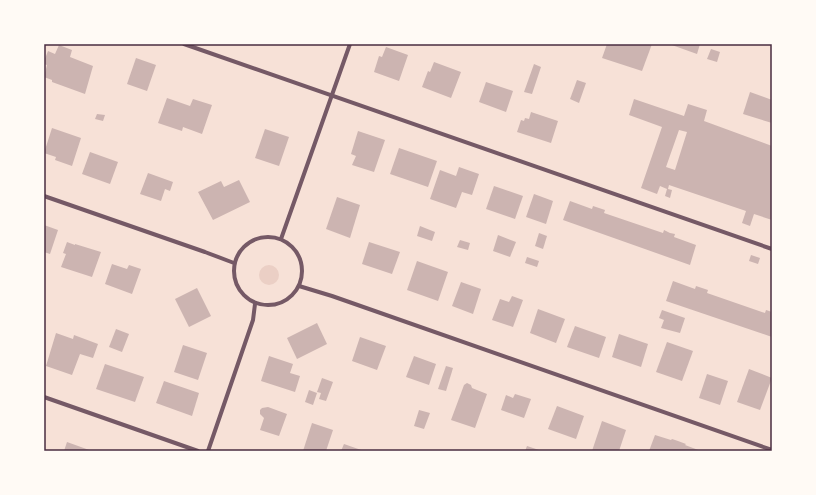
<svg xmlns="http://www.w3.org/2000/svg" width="816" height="495" font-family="Rubik,sans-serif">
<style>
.green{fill:#ebcfc5}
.building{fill:#ccb4b1;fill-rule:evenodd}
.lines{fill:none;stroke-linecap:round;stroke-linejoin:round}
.minor{stroke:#755966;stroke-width:4}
.neatline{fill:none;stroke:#4a2c40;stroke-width:1.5}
</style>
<rect width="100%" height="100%" fill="#f7e1d7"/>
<circle class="green" cx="269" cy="275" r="10"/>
<g class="building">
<polygon points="607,44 652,44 642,71 602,58"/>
<polygon points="669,44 700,44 697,54"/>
<polygon points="59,45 72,50 70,57 93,66 85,94 52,82 52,80 44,77 47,65 44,64 44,61 48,51 55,54"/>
<polygon points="386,47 408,55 399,81 374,72 379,56 382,57"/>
<polygon points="711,49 720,52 717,62 707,59"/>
<polygon points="136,58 156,65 147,91 127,84"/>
<polygon points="434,62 461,72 451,98 422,87 428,71 430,72"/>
<polygon points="534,64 541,67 532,94 524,92"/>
<polygon points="577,80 586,83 579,103 570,99"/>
<polygon points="486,82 513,91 506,112 479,102"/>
<polygon points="750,92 772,100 772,123 743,114"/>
<polygon points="167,98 190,106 193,99 212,105 202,134 183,127 182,131 158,123"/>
<path d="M634,99L684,116L688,104L707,110L704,121L772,146V220L754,214L750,226L742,223L746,211L669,185L668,189L672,190L670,198L665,196L667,189L660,186L657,194L641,188L662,127L629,115ZM679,130L687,132L675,170L666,167Z"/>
<polygon points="531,112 558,121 551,143 517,132 521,120 524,121 525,118 529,119"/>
<polygon points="97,114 105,115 103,121 95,119"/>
<polygon points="52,128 81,138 72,166 55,160 56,157 44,153"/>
<polygon points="265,129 289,137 279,166 255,158"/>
<polygon points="358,131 385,140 374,172 352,165 356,156 351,154"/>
<polygon points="399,148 437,161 428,187 390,174"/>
<polygon points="90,152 118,162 110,184 82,174"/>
<polygon points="459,167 479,174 472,195 462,192 456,208 430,199 440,170 456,176"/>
<polygon points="148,173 173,182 170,191 165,189 161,201 140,194"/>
<polygon points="239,180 250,202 213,220 198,192 221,181 224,187"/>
<polygon points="494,186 523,196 515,219 486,209"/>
<polygon points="534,194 553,201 546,224 526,217"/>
<polygon points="337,197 360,205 350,238 326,229"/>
<polygon points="570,201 592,209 593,206 605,210 604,213 663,233 664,230 670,233 675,234 674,237 696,245 690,265 563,220"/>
<polygon points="44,225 58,230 50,254 44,252"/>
<polygon points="420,226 435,232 432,241 417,236"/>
<polygon points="539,233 547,236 543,249 535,246"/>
<polygon points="498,235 516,242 510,257 493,251"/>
<polygon points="460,240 470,243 468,250 457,247"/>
<polygon points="67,242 75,245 75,244 101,252 92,277 61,267 66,254 63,253"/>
<polygon points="369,242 400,252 392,274 362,264"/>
<polygon points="751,255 760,258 758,264 749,261"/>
<polygon points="527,257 539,261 537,267 525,263"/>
<polygon points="417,261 448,272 438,301 407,290"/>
<polygon points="112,264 127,269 129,265 141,269 132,294 105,284"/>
<polygon points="673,281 695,289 696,286 708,290 707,293 765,313 766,310 772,312 772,337 666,301"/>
<polygon points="461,282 481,289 473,314 452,306"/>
<polygon points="197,288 211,316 189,327 175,299"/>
<polygon points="512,296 523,300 513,327 492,320 500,299 509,302"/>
<polygon points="538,309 565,319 556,343 530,333"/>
<polygon points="662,310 685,318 680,333 661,328 664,320 659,318"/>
<polygon points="317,323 327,344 297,359 287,338"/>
<polygon points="575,326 606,337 599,358 567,347"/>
<polygon points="116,329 129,334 122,352 109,347"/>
<polygon points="56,333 73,339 74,335 98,344 93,358 80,354 72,375 46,366"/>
<polygon points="619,334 648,344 641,367 612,357"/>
<polygon points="360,337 386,346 377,370 352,361"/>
<polygon points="667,342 693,351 682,381 656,372"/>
<polygon points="183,345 207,353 198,380 174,372"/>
<polygon points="269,356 293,364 290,373 300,376 295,392 261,381"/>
<polygon points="414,356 436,364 429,385 406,377"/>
<polygon points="105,364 144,377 135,402 96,389"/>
<polygon points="446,366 453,368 446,391 438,389"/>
<polygon points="749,369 772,378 760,410 737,402"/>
<polygon points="707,374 728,381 720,405 699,398"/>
<polygon points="322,378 333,382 326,401 319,399 321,393 317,392"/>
<polygon points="164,381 199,393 192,416 156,403"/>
<polygon points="467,383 471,385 472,388 487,394 475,428 451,420 464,385"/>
<polygon points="309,390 317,393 313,405 305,402"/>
<polygon points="515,394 531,399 524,418 501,410 506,395 513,398"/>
<polygon points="557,406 584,416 576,439 548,429"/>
<polygon points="268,407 287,414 279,436 260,430 264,418 260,414 260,410 262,408"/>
<polygon points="419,410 430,413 424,429 414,426"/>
<polygon points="602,421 626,430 619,451 592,451"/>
<polygon points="312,423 333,430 326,451 303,451"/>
<polygon points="655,435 671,440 672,439 678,441 686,444 685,445 701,451 649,451"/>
<polygon points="67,442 92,451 64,451"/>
<polygon points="344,444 364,451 341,451"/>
<polygon points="527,446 539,450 538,451 525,451"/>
</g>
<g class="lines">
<g class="minor">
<polyline points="184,44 772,249"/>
<polyline points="44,196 205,252 234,263"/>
<circle cx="268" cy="271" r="34"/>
<polyline points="281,239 350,44"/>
<polyline points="299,286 332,296 772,450"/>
<polyline points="44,397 198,451"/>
<polyline points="208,451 253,320 255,304"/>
</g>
</g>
<rect width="816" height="495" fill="none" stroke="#fffaf5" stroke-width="90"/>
<rect x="45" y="45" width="726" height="405" class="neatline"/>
</svg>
